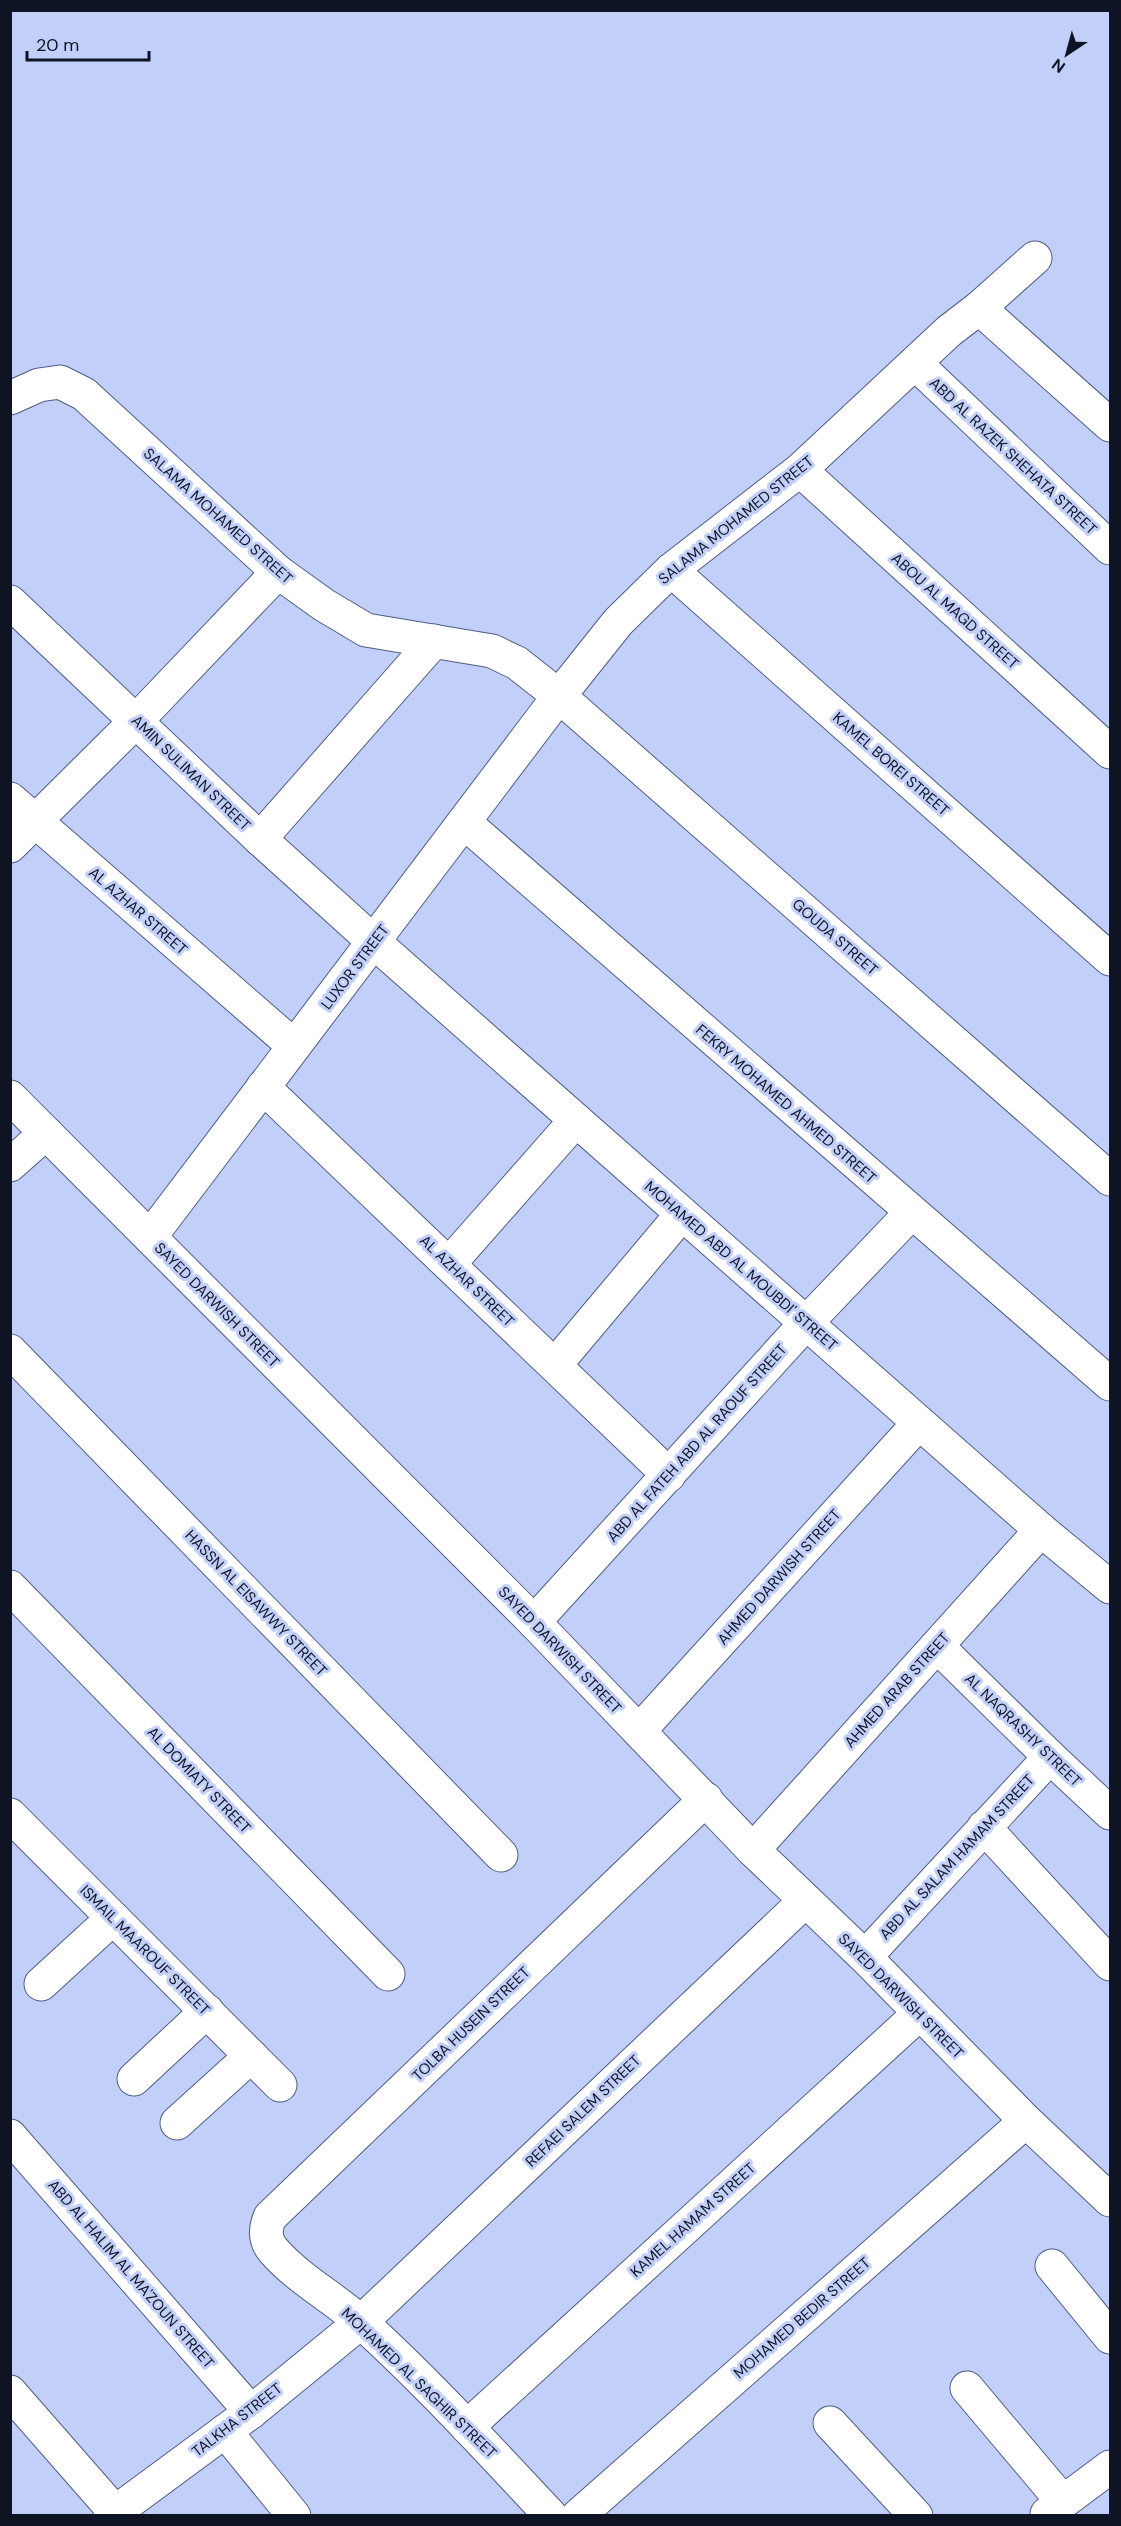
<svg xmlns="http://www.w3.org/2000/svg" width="1121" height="2526" font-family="'DM Sans',sans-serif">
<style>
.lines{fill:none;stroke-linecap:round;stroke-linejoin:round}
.minor-casing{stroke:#4f5d88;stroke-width:35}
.minor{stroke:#fff;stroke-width:33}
.labels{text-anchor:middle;stroke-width:6;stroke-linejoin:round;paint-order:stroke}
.street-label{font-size:15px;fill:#0f1425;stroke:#c2cff8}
</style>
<rect width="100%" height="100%" fill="#c2cff8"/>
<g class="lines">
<defs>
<g id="minor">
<polyline points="979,308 1110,425"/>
<polyline points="915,363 1110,548"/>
<polyline points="10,398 39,385 60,382 84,394 278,572 324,605 366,630 492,651 517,663 559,696 618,622 671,570 800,470 949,331 979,308 1035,258"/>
<polyline points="800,470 1110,752"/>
<polyline points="671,570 1110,959"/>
<polyline points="10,602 260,839 374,942 1041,1530 1110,1587"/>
<polyline points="10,799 294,1046"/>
<polyline points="464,822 1110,1384"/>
<polyline points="260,839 434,641"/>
<polyline points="10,846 136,721 278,572"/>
<polyline points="263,1087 669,1475"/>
<polyline points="10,1097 534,1622 753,1850 865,1957 1026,2121 1110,2200"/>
<polyline points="10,1165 46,1133"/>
<polyline points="150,1237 559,696 1110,1179"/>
<polyline points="449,1264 576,1120"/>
<polyline points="10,1351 501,1855"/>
<polyline points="555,1365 682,1214"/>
<polyline points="10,1587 388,1974"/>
<polyline points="534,1622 806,1323 911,1213"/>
<polyline points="937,1646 1050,1757 1110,1813"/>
<polyline points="639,1731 919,1423"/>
<polyline points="10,1815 280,2085"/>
<polyline points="984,1827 1110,1964"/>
<polyline points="753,1850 1041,1530"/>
<polyline points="865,1957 1050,1757"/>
<polyline points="41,1984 113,1918"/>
<polyline points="134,2079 207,2011"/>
<polyline points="177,2123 251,2056"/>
<polyline points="10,2136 251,2412"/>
<polyline points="1052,2266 1110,2337"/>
<polyline points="967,2388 1063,2502"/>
<polyline points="10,2392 115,2512"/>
<polyline points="830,2423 916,2516"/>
<polyline points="467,2427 919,2014"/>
<polyline points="225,2431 294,2516"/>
<polyline points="1047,2514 1110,2467"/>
<polyline points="110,2516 251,2412 361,2322 805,1901"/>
<path d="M551,2516C489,2450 428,2383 362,2323C334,2298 297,2278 273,2250C264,2239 265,2229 270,2217L706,1799"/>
<polyline points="578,2516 1026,2121"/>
</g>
</defs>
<use href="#minor" class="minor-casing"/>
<use href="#minor" class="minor"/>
</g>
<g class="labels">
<g class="street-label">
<text transform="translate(1013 456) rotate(43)" y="5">ABD AL RAZEK SHEHATA STREET</text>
<text transform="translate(218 516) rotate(42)" y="5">SALAMA MOHAMED STREET</text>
<text transform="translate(736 520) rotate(-39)" y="5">SALAMA MOHAMED STREET</text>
<text transform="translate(955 611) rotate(42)" y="5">ABOU AL MAGD STREET</text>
<text transform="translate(891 764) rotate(41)" y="5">KAMEL BOREI STREET</text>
<text transform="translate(191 773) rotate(44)" y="5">AMIN SULIMAN STREET</text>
<text transform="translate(138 911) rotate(41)" y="5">AL AZHAR STREET</text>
<text transform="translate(835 937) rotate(41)" y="5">GOUDA STREET</text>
<text transform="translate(355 967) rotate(-53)" y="5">LUXOR STREET</text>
<text transform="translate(786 1104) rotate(41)" y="5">FEKRY MOHAMED AHMED STREET</text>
<text transform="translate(741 1266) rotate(41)" y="5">MOHAMED ABD AL MOUBDI' STREET</text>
<text transform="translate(467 1281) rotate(44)" y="5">AL AZHAR STREET</text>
<text transform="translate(217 1305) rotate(45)" y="5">SAYED DARWISH STREET</text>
<text transform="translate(697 1443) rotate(-48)" y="5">ABD AL FATEH ABD AL RAOUF STREET</text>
<text transform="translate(779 1577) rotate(-48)" y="5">AHMED DARWISH STREET</text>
<text transform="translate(256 1603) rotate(46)" y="5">HASSN AL EISAWWY STREET</text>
<text transform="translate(560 1650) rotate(46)" y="5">SAYED DARWISH STREET</text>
<text transform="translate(897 1690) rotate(-48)" y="5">AHMED ARAB STREET</text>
<text transform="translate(1023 1730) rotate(44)" y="5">AL NAQRASHY STREET</text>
<text transform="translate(199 1780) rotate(46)" y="5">AL DOMIATY STREET</text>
<text transform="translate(957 1857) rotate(-47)" y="5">ABD AL SALAM HAMAM STREET</text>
<text transform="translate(145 1950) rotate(45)" y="5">ISMAIL MAAROUF STREET</text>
<text transform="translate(901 1996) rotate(45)" y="5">SAYED DARWISH STREET</text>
<text transform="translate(471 2024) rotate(-44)" y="5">TOLBA HUSEIN STREET</text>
<text transform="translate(583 2111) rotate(-44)" y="5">REFAEI SALEM STREET</text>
<text transform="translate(693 2220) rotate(-42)" y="5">KAMEL HAMAM STREET</text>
<text transform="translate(131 2274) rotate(49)" y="5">ABD AL HALIM AL MA'ZOUN STREET</text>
<text transform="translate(802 2318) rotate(-41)" y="5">MOHAMED BEDIR STREET</text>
<text transform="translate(419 2383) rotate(44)" y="5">MOHAMED AL SAGHIR STREET</text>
<text transform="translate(237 2420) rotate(-38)" y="5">TALKHA STREET</text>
</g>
</g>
<rect width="1121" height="2526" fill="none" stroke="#0f1425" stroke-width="24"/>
<g transform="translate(1067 54) rotate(216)" stroke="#c2cff8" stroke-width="4.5" paint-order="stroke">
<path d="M0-4.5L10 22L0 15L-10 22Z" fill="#0f1425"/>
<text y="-9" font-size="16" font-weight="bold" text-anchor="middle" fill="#0f1425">N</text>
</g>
<path d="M27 51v9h122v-9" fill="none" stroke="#0f1425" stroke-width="3"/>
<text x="36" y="51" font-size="18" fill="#0f1425" stroke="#c2cff8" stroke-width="4.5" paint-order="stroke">20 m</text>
</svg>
